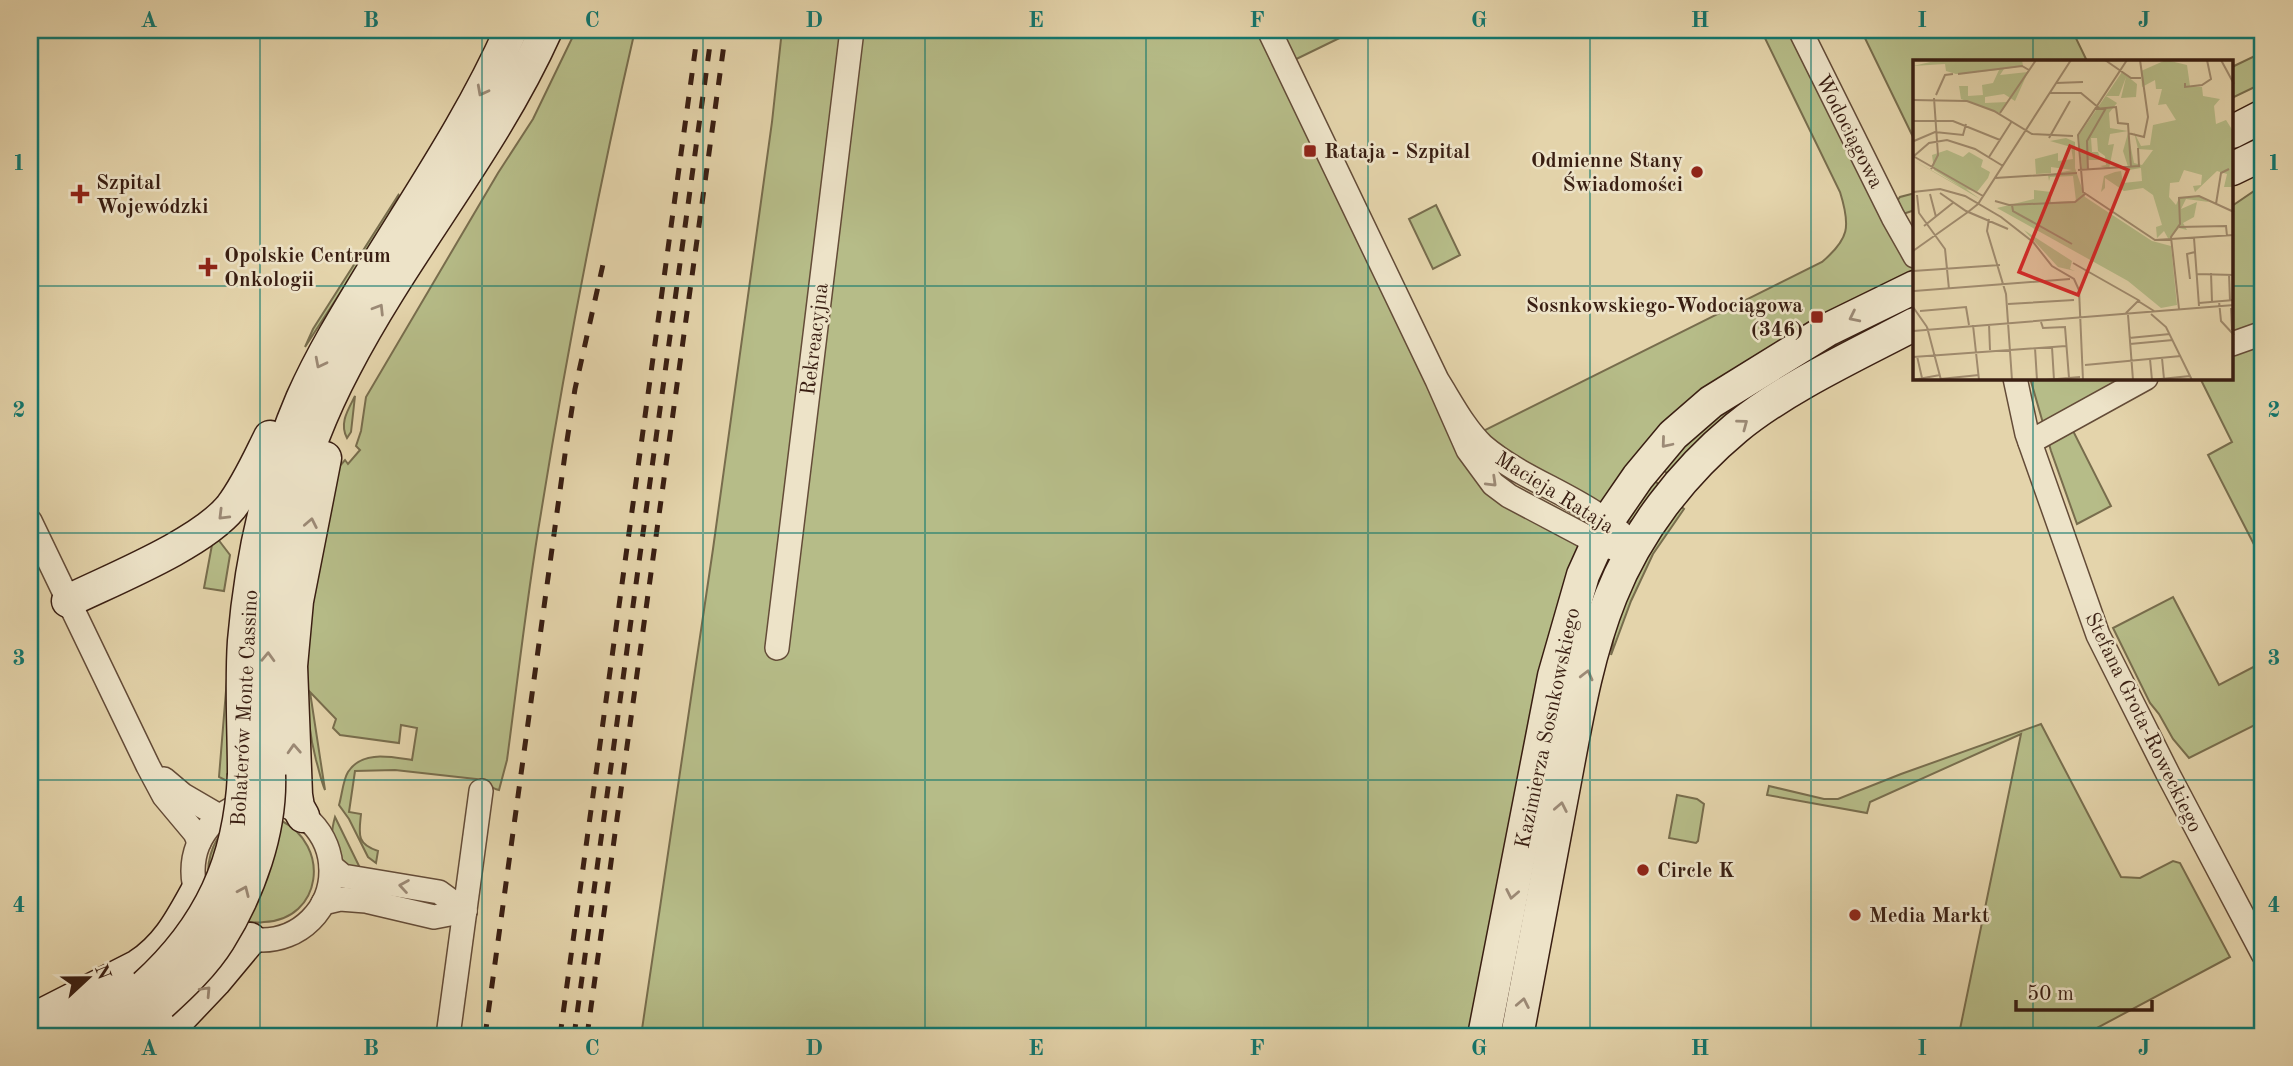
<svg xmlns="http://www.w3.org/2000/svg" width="2293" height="1066" font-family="'Old Standard TT',serif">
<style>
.green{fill:#b6bc88;stroke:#786d4d;stroke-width:2}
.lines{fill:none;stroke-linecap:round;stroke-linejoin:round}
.street-casing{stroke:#644c38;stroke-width:26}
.secondary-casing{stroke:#391e12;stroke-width:35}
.street{stroke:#ede3c8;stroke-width:23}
.secondary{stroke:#ede3c8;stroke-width:32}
.rail{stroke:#391e12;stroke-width:5;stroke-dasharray:12 12;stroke-linecap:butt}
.secondary-bridge-casing{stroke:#391e12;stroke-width:35;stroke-linecap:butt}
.secondary-bridge{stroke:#ede3c8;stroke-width:32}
.oneway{stroke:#9c8a76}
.grid{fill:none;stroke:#0f766e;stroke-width:2;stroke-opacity:0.55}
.poi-dot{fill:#8f2418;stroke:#ede3c8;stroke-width:2.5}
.labels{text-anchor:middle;stroke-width:5;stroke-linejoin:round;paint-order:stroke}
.street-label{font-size:21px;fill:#391e12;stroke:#ede3c8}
.poi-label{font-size:21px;font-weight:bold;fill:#391e12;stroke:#ede3c8;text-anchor:start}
.inset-road{fill:none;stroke:#a08b6e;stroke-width:2}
.view{fill:#d62828;fill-opacity:0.15;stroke:#d62828;stroke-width:3.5}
.inset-edge{fill:none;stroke:#391e12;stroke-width:3.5}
.neatline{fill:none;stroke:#0f766e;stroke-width:2.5}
.grid-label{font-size:23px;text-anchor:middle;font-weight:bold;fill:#0f766e}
</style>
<rect width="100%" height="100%" fill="#e4d4ab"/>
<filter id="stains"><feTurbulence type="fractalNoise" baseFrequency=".00286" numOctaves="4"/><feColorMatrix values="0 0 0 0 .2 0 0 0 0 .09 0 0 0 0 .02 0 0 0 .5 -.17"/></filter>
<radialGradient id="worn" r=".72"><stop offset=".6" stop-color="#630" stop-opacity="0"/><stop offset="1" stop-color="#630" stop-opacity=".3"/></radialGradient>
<g class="green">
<path d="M576,30H635C598,190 567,351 541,513C527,595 518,678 507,760L499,790C490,788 484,782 476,779L395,770L355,771L349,812L361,814C359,834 356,844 378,851L376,863L368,857L349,819L339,805C342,795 343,780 348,772C362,750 391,757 412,760L417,728L401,725L399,743L340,735L333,728L336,719L310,692L325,790C321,781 319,770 316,760C292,669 321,558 338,468L345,460L348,464L360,450L356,446L361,431L366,397L498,173L533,119Z"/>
<polygon points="782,30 1356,30 1286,64 1485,475 1598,543 1484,1036 641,1036 713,549 772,122"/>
<path d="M1761,30H1800L1915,256V287L1710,402L1607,522L1473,436L1822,262C1849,239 1851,227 1840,192Z"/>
<polygon points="1861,30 2072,30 2087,61 1915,61 1915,141"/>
<polygon points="2263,52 2263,83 2232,98 2232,67"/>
<polygon points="2263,185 2263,562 2208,455 2232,442 2200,378 2232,378 2232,206"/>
<polygon points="1915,193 1915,210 1903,214 1897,201 1900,197"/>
<polygon points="399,194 385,224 305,347 313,329"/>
<polygon points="1436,205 1460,255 1433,269 1409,219"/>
<polygon points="1915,298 1915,313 1671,477 1659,466 1728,402"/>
<polygon points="2030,378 2146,378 2068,421 2111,506 2077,524 2051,451"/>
<path d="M355,396L351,432L347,438C339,423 348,410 355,396Z"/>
<polygon points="1650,477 1663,488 1644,513 1620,527"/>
<polygon points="1676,502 1684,509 1653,554 1631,601 1611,655 1619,605"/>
<polygon points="214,534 230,555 224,591 204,588"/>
<polygon points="2173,597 2219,685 2263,662 2263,721 2189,758 2173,739 2159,714 2150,703 2113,628"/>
<polygon points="228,666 228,776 281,778 281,782 225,780 219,777"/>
<polygon points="2041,724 2121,877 2140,878 2173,861 2180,863 2230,957 2082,1036 1945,1036 1946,1033 1959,1034 2021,734 1870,802 1867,813 1767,795 1769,786 1824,799 1838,799 1901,774"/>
<polygon points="1677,795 1697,799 1704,804 1698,841 1696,843 1669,838"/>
<path d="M335,817L363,874C334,864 327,845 335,817Z"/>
<path d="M280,820C332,845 322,920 264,922C257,923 248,922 243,919C236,916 229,906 224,900C219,895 213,890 210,884C205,868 211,839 227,830C235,825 269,822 280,820Z"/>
</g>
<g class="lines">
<defs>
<g id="street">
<path d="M1269,30L1437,380L1468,450L1493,484L1509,496L1598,543C1611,548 1620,551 1635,548C1595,499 1530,486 1483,446C1464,428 1451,402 1437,380"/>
<polyline points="1800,30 1893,217 1915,256"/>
<polyline points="2232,344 2263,333"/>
<polyline points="2015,378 2027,434 2098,635 2169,776 2263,954"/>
<polyline points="2030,442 2146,378"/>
<polyline points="30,521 148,766 164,796 195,833 199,842"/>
<polyline points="777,648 852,30"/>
<polyline points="164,779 183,795 219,816"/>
<circle cx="262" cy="871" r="69"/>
<polyline points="331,866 343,876 439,892 465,911"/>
<polyline points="323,903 340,899 366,901 434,917 465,911"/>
<polyline points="448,1036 481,791"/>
</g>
<g id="secondary">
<polyline points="2232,132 2263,116"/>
<polyline points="2232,169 2263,154"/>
<path d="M68,601C113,579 201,544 231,507C247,486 258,461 270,437"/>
<path d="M244,774C244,730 241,685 244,641C251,558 269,476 302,399C321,356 346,315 371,274C420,194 473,116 511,30"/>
<path d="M269,775C268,730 266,686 269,642C275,546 300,452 345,367C405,251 492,150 546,30"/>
<polyline points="303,816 298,807 296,795 291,666 297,601 325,458"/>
<path d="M30,1021L138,966C167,947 180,922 196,893"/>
<polyline points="61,1036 101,1017 145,986"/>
<polyline points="118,1036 161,1004"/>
<polyline points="156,1036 177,1021 215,981 250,939"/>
<polyline points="1484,1036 1554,676 1583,575 1607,522 1638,477 1673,435 1711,402 1829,329 1915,287"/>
<path d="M1517,1036C1531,960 1546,884 1560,807C1574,736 1584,663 1611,596C1637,531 1682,473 1736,428C1786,387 1858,354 1915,324"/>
</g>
</defs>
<use href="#street" class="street-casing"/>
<use href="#secondary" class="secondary-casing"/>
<use href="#street" class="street"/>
<use href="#secondary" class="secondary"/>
<g class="rail">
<polyline points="485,1036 566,447 575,389 604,260"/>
<polyline points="560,1036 698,30"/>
<polyline points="574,1036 712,30"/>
<polyline points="587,1036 726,30"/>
</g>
<defs>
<g id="secondary-bridge">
<path d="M145,986C210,927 240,861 244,774"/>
<path d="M161,1004C182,985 204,964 219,940C249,892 271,831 269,775"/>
</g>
</defs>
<use href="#secondary-bridge" class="secondary-bridge-casing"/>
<use href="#secondary-bridge" class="secondary-bridge"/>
</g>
<defs><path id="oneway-chevron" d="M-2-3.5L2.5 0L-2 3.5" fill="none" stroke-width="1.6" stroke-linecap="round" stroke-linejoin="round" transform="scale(1.75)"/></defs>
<g class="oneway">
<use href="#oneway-chevron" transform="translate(482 91) rotate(118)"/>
<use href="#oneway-chevron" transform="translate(379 309) rotate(-58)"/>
<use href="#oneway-chevron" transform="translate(1854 317) rotate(154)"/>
<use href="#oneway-chevron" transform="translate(320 363) rotate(117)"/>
<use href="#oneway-chevron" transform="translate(1743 424) rotate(-37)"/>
<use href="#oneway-chevron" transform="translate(1666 443) rotate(130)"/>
<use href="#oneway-chevron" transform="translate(1492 482) rotate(44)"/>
<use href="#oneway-chevron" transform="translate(223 515) rotate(135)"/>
<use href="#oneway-chevron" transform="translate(311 523) rotate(-79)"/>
<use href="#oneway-chevron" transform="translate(268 657) rotate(-88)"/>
<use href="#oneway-chevron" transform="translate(1587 675) rotate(-76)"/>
<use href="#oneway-chevron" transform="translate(294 749) rotate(-93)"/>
<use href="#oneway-chevron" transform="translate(1561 807) rotate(-79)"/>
<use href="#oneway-chevron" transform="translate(404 886) rotate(-171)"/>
<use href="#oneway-chevron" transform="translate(244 891) rotate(-66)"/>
<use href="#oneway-chevron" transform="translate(1512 894) rotate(101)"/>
<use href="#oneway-chevron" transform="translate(206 991) rotate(-47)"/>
<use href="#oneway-chevron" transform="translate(1523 1003) rotate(-79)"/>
</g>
<path class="grid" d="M260,30V1036M482,30V1036M703,30V1036M925,30V1036M1146,30V1036M1368,30V1036M1590,30V1036M1811,30V1036M2033,30V61M30,286H1915M2232,286H2263M2033,378V1036M30,533H2263M30,780H2263"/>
<g class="poi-dot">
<rect x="1303" y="144" width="14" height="14" rx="3.5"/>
<circle cx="1697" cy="172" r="7"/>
<path d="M76.5 183.5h7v7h7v7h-7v7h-7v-7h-7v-7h7z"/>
<path d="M204.5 256.5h7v7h7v7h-7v7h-7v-7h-7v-7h7z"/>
<rect x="1810" y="310" width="14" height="14" rx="3.5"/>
<circle cx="1643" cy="870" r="7"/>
<circle cx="1855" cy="915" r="7"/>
</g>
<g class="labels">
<g class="street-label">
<text transform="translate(1850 131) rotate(63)" y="7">Wodociągowa</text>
<text transform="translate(814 339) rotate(-83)" y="7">Rekreacyjna</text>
<text transform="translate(1555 492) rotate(32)" y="7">Macieja Rataja</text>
<text transform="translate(244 708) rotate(-87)" y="7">Bohaterów Monte Cassino</text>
<text transform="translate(2144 722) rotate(64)" y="7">Stefana Grota-Roweckiego</text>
<text transform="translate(1547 728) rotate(-78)" y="7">Kazimierza Sosnkowskiego</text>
</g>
<g class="poi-label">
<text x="1324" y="158">Rataja - Szpital</text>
<text x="1683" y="167" text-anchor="end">Odmienne Stany<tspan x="1683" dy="24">Świadomości</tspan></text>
<text x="96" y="189">Szpital<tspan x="96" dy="24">Wojewódzki</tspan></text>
<text x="224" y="262">Opolskie Centrum<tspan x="224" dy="24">Onkologii</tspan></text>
<text x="1803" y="312" text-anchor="end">Sosnkowskiego-Wodociągowa<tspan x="1803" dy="24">(346)</tspan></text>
<text x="1657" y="877">Circle K</text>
<text x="1869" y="922">Media Markt</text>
</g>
</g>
<g transform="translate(1913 60)">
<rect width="320" height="320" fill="#e4d4ab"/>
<path d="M26,0H109L110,6L91,9L87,15L115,12L102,41L91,34L72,37V43L94,42L87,53L48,39L46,26H55V36L70,35L69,25L80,23L86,10L43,14L33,11L32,4L0,6ZM253,0L274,5L277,26L289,27L290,36L307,39L301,46L303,64L313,60L320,71V127H311L314,114L304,111L282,132L280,126L288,125L289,115L271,110L266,122L257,123L256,137L263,145L266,138L286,136L296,142L273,139L268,149L284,142L281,157L270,163L274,170L266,168L256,180L251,171L244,178L243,167L249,165L240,135L230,128L211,131L192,118V128L188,132L191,116L202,112L208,111L210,123L229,121L228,108L216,110L210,91L215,73L221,103L229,105L240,90L225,89L221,72L228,86L237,85L240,65L263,60L253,44L245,45L249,29H243L242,20L229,27L228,11ZM209,12L224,24L223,37L208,38L213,17L206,36H193L204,43L196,53L197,68L215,71L197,74L195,85L201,84L196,109L187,106L193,105L192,96L185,91L184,78H178L179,92H185L188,100H175V108L169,109L166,75ZM153,78L162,82V108L172,137L239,181L258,186L264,245L248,248L215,221L84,148L121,139V130L138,132V142L163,141L160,116L137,117L136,121L135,115L159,110L138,107V113L123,114L122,99L145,93V101L160,99L158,87L137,81ZM34,90L50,97L56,92L70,100L68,107L77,112L75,118L64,132L53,129L67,139L0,100L48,127L21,110L19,95ZM111,170L159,201L157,209L162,211L145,207Z" fill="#b6bc88"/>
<path class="inset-road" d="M192,0L218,18H228M214,0L165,75L170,132L242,180L321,175M308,0L321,24M45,14L109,6L116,10M143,23L170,22M272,23V27L289,25L298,19L294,0M137,33H168L186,48M23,35L32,15L40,14M0,40L54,41L81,51L119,74L160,76M182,49L203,47L205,63L215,64L218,107M87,53L123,0M0,61H40L87,80M215,73L231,77L235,57L227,0M136,78L157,41M1,81L22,72L50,75L53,64M0,96L70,136M1,96L16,83L34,80L62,89L90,106M76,97L99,61M18,109L25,95L21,38M165,110L226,106L225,88M175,111L174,81L193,48M82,118L164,113M0,132L27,129L52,136L88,157L120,182L139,206L161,219L166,230L170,320M27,133L53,151L95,169M17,134L23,157M4,135L6,153L32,189L36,229M82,141L96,145L162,142L172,134M303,144L308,113L316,109M99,145L100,151L159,184M55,152L65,144L158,0M76,159L74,171L93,234L99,320M11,166L41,142M266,167L313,166L314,176M281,178L286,246M0,191L55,152M160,203L227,241M0,211L87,205M298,213L299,242M284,214L321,215M316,214L317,241M277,219L274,194L282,192M1,231L157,219M0,235V247L14,267M306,241L308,261L321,275M286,243L321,240M95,244L161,240M318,248L319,270M266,249L258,177L267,164L266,138L286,136L321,152M7,251L53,247L56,265M213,253L225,241L241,251M238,254L253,267L279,320M215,255L220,320M128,262L130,268L152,267L156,318M76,264L77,290M60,265L66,320M14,267L28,320M0,271L321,245M216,278L257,274M217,284L260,280M139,287L141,320M122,288L124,320M4,296L9,318M0,297L153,286M249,298L251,319M237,299L239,320M172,305L268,296M27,319L66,315M0,320L27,315M133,320L167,317M238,320L277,316"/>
<path class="view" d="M157,86L215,110L165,235L106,212Z"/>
<rect width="320" height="320" class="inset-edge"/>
</g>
<rect width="2293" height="1066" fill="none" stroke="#e4d4ab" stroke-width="77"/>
<g transform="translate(88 978) rotate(68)" stroke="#ede3c8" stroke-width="5" paint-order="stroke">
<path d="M0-5L12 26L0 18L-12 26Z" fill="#391e12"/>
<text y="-10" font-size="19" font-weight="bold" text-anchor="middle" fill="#391e12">N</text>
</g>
<path d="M2016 1000v10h136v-10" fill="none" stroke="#391e12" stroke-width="3.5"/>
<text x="2027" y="1000" font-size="21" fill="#391e12" stroke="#ede3c8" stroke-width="5" paint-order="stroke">50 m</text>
<rect x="38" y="38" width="2216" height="990" class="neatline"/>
<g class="grid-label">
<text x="149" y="27">A</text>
<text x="371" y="27">B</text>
<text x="592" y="27">C</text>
<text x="814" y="27">D</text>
<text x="1036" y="27">E</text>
<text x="1257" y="27">F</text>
<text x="1479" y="27">G</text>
<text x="1700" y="27">H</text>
<text x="1922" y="27">I</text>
<text x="2144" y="27">J</text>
<text x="19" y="170">1</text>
<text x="2274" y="170">1</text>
<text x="19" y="417">2</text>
<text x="2274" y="417">2</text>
<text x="19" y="665">3</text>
<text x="2274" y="665">3</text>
<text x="19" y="912">4</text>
<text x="2274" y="912">4</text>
<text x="149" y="1055">A</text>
<text x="371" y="1055">B</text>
<text x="592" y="1055">C</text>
<text x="814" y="1055">D</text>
<text x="1036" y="1055">E</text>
<text x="1257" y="1055">F</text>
<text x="1479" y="1055">G</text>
<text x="1700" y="1055">H</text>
<text x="1922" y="1055">I</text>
<text x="2144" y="1055">J</text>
</g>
<rect width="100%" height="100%" filter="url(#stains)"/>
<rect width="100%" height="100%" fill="url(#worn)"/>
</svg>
